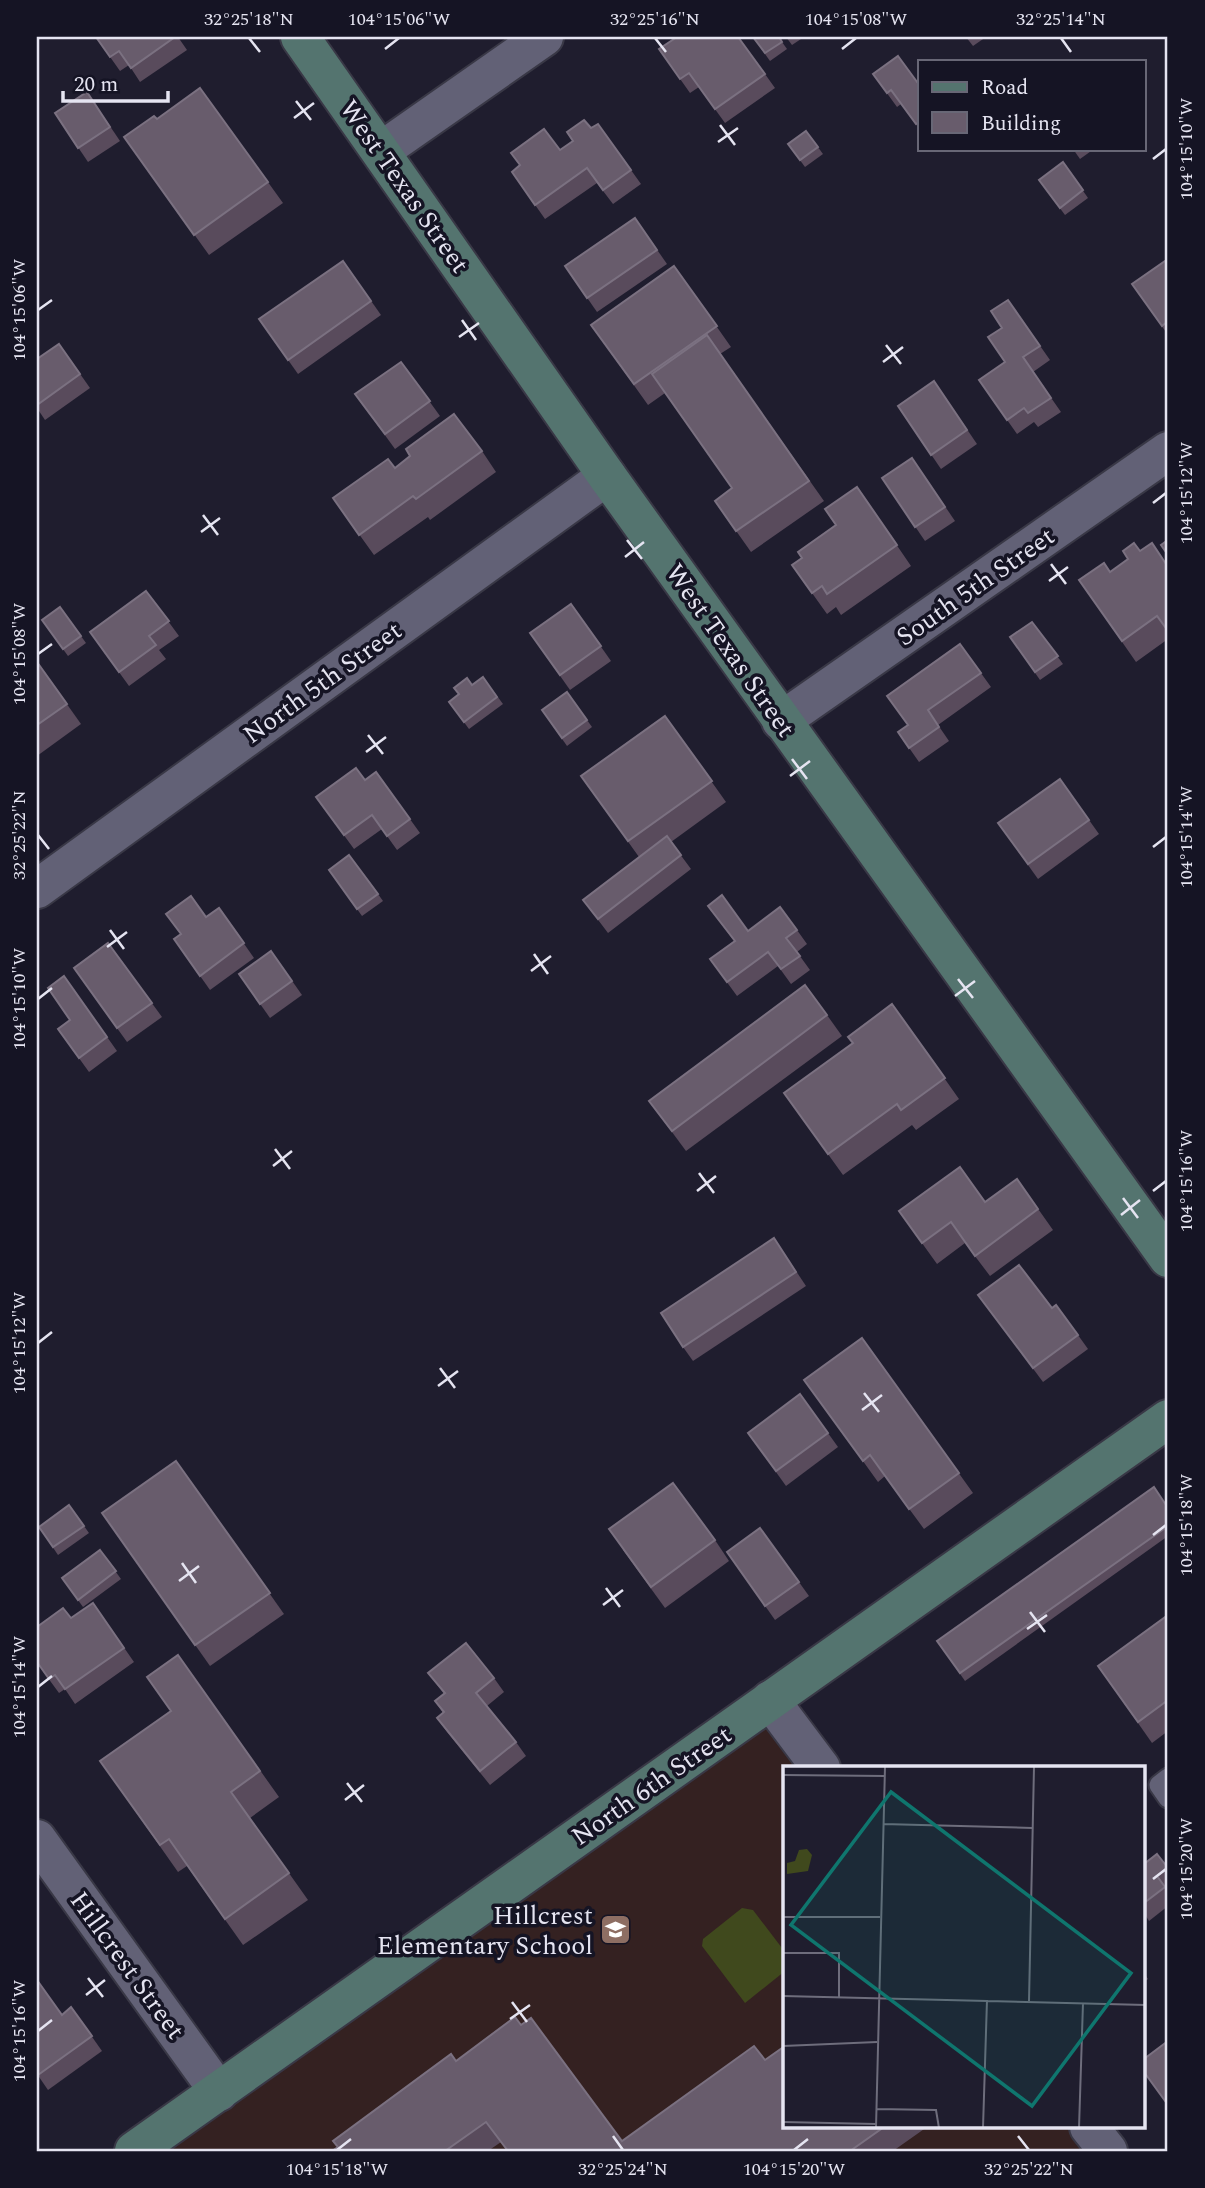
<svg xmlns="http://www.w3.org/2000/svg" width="1205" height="2188" font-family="Spectral,serif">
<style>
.education{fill:#342121}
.green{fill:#40491d}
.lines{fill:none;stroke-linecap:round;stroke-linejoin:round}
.lane-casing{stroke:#393846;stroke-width:23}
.street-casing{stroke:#393846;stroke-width:42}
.secondary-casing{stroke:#393846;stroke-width:42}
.lane{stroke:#626176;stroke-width:19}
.street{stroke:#626176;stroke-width:38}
.secondary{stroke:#54746f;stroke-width:38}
.wall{fill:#594b5c}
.building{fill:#685c6c;stroke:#7b7181;stroke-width:2}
.ticks{fill:none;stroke:#e5e4f1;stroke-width:2.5}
.labels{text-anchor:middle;stroke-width:7;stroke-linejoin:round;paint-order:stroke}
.street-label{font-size:26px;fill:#e5e4f1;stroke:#151424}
.poi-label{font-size:26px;fill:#e5e4f1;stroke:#151424;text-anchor:end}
.inset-road{fill:none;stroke:#6e6d7c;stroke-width:2}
.view{fill:#0f766e;fill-opacity:0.15;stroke:#0f766e;stroke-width:3.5}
.inset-edge{fill:none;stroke:#e5e4f1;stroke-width:3.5}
.neatline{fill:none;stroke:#e5e4f1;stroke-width:2.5}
.ticks-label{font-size:18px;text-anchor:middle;fill:#e5e4f1}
</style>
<rect width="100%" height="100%" fill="#1f1d2e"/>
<polygon class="education" points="770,1700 821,1768 785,1768 785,2127 1089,2127 1108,2151 134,2151"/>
<polygon class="green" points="742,1908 753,1910 785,1952 785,1971 745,2003 702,1946 703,1939"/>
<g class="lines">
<defs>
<polyline id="lane" points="1168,1778 1159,1785 1168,1798"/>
<g id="street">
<polyline points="381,151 544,37"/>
<polyline points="781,721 1168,451"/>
<polyline points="37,889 607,476"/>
<polyline points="770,1700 821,1768"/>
<polyline points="37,1839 219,2092"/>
<polyline points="1089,2127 1108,2151"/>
</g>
<g id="secondary">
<polyline points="300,37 607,476 1168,1258"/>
<polyline points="134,2151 1168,1419"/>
</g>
</defs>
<use href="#lane" class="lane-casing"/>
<use href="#street" class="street-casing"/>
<use href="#secondary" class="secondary-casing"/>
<use href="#lane" class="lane"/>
<use href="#street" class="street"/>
<use href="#secondary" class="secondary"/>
</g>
<g class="wall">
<polygon points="96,37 178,37 187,50 140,82 129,65 120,71"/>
<polygon points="753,37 782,42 787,49 770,61"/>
<polygon points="786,37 804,37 792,45"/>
<polygon points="966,37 986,37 973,46"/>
<polygon points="659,49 765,74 775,88 725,123 699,87 690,93"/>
<polygon points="873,74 920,86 920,130 901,104 897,107"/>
<polygon points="200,88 283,203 209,255 124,137 157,119"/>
<polygon points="87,92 120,141 88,162 55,113"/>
<polygon points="598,124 641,184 613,204 597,183 545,219 512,172 560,150"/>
<polygon points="806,131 823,154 805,167 788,144"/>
<polygon points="1073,149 1094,149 1080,159"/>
<polygon points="1063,162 1088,198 1065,215 1039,180"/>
<polygon points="635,218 667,264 597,312 565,266"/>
<polygon points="1168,259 1168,335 1132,284"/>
<polygon points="343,261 381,315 298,374 259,319"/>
<polygon points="674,266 731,347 720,354 824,501 751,552 715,501 732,488 665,393 648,405 591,325"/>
<polygon points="1008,300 1050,360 1033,372 1061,412 1038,427 1034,422 1017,434 979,380 1005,362 1002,328"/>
<polygon points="59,344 90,388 45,420 37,408 37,359"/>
<polygon points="401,362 440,416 395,449 355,394"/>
<polygon points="934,381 977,444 941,469 898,406"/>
<polygon points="482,451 496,472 430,520 428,517 374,555 333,498 395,468 410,456"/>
<polygon points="912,458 955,521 925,541 882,478"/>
<polygon points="857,487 911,566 841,615 836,607 827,614 792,565 802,558 836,525"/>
<polygon points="1140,551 1168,566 1168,639 1136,662 1079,580 1110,572"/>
<polygon points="146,591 179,636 159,650 166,659 129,686 90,632"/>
<polygon points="571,604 611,661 570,690 530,633"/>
<polygon points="60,607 86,643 68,656 42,620"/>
<polygon points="1032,622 1063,664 1040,680 1010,637"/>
<polygon points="960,644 991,687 938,725 949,741 919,762 898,732 908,725"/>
<polygon points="37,662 81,724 37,756"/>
<polygon points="483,677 503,704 469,729 449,702"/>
<polygon points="567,692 592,727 567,746 542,710"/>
<polygon points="665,716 726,802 671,842 691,869 608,933 583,900 639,857 581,776"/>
<polygon points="376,772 420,833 397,850 382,829 354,849 316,797 365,780"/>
<polygon points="1089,820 1099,834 1038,879 998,823"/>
<polygon points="329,870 378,894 383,901 362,916"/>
<polygon points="708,906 748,931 797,930 807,944 797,952 810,970 791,984 778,966 737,996 710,959 734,941"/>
<polygon points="219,908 254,958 210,990 174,939"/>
<polygon points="108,943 162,1017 127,1042 74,968"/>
<polygon points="271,951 302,995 270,1018 239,974"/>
<polygon points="64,976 117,1051 89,1072 58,1029 70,1020"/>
<polygon points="892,1004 959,1099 916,1130 912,1125 843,1175 784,1093 853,1044"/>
<polygon points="827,1015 842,1036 686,1151 649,1101"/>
<polygon points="1017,1179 1053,1230 990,1276 965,1243 937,1264 899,1211 985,1202"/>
<polygon points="774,1238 806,1286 693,1361 683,1347"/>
<polygon points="978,1295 1052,1308 1078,1335 1088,1349 1043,1382"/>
<polygon points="862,1338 973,1493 924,1529 885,1476 878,1482 819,1400"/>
<polygon points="800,1394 838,1447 786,1486 748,1433"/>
<polygon points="176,1461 284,1614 210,1666 102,1513"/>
<polygon points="69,1505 89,1533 58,1555 39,1527"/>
<polygon points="1168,1508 1168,1536 965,1681 937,1641"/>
<polygon points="760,1528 809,1596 775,1620 727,1552"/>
<polygon points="715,1540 729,1561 665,1608 623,1550"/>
<polygon points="100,1550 121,1579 83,1607 62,1578"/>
<polygon points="93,1603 134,1662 75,1704 65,1689 59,1693 37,1663 71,1618"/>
<polygon points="1168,1615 1168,1731 1152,1743 1098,1666"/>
<polygon points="178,1655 279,1797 250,1818 308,1900 243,1945 187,1866 178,1872 100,1761 171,1711"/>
<polygon points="428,1673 494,1678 504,1692 487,1706 516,1742 526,1756 490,1785 447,1732 437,1718 443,1713 435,1701 444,1694"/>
<polygon points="1144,1864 1168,1868 1168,1906 1149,1921 1144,1913"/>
<polygon points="1144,1973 1148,1979 1144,1982"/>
<polygon points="71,2007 102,2051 48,2090 37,2074"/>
<polygon points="521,2025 622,2141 785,2127 927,2127 893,2151 507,2151 501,2142 488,2151 332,2151 456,2061"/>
</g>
<g class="building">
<polygon points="96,37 175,37 131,68 119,51 110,57"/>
<polygon points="677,37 738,37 765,74 715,109 689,73 680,79 659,49"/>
<polygon points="753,37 779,37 782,42 765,53"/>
<polygon points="898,56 920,86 920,122 916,124 891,90 887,93 873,74"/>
<polygon points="200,88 268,182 194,235 124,137 154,116 157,119"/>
<polygon points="87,92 110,127 78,148 55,113"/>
<polygon points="584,120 591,128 598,124 631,170 603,190 587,168 535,205 512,172 520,165 511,153 544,129 560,150 573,141 567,132"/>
<polygon points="806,131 818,147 800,160 788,144"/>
<polygon points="1063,162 1083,190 1060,208 1039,180"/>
<polygon points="635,218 657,250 587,298 565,266"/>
<polygon points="1168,259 1168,321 1162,326 1132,284"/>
<polygon points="343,261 371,301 288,360 259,319"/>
<polygon points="674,266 717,326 634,384 591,325"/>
<polygon points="1008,300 1040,346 1023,357 1051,398 1028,413 1024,408 1007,420 979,380 1005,362 988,337 1002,328 991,311"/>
<polygon points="707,335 809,481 736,531 715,501 732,488 652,374"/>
<polygon points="59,344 80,374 37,405 37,359"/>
<polygon points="401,362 430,401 385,434 355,394"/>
<polygon points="934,381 967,430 931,455 898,406"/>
<polygon points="454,414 482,451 416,499 413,496 359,535 333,498 388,459 395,468 410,456 406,449"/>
<polygon points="912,458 945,507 915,527 882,478"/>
<polygon points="857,487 897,545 827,594 822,586 812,593 792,565 802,558 798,552 836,525 825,509"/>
<polygon points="1168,540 1168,555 1161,545"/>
<polygon points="1134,543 1140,551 1152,543 1168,567 1168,631 1157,616 1122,641 1079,580 1104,563 1110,572 1128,559 1123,551"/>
<polygon points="146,591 169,621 149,636 156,645 119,672 90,632"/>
<polygon points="571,604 601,646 560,675 530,633"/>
<polygon points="60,607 81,636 63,649 42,620"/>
<polygon points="1032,622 1058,656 1035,672 1010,637"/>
<polygon points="960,644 981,673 928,710 939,727 909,748 898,732 908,725 887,696"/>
<polygon points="37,662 67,704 37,725"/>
<polygon points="483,677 497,697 464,722 449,702 459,694 454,688 467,678 472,685"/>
<polygon points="567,692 587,720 562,738 542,710"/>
<polygon points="665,716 712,781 628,841 581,776"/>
<polygon points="356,768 365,780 376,772 410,819 387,836 372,815 344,835 316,797"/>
<polygon points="1060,779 1089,820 1028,864 998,823"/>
<polygon points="667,836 681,855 598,919 583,900"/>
<polygon points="349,855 378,894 357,909 329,870"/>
<polygon points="722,895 748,931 780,907 797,930 786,938 800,956 781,969 768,952 727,982 710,959 735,941 708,906"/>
<polygon points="191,896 206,917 219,908 244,943 200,976 174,939 181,934 166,914"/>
<polygon points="108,943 152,1003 117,1028 74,968"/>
<polygon points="271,951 292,981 260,1004 239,974"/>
<polygon points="64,976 107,1037 79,1058 58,1029 70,1020 48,988"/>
<polygon points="805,985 827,1015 672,1131 649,1101"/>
<polygon points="892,1004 945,1078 901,1110 897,1104 828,1154 784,1093 853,1043 848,1037"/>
<polygon points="960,1167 985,1202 1017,1179 1038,1209 975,1256 951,1222 922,1243 899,1211"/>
<polygon points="774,1238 796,1272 683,1347 661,1313"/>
<polygon points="1019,1265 1052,1308 1056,1305 1078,1335 1033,1368 978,1295"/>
<polygon points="862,1338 959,1473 909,1509 870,1455 863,1461 804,1380"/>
<polygon points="800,1394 828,1433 776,1471 748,1433"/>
<polygon points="176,1461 270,1593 195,1645 102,1513"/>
<polygon points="673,1483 715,1540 651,1587 609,1529"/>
<polygon points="1154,1487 1168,1508 1168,1526 960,1673 937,1641"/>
<polygon points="69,1505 84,1526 53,1547 39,1527"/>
<polygon points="760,1528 799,1582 765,1606 727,1552"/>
<polygon points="100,1550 116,1571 78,1600 62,1578"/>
<polygon points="93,1603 124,1648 65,1689 55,1675 49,1679 37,1662 37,1627 63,1608 71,1618"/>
<polygon points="1168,1615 1168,1700 1138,1722 1098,1666"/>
<polygon points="466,1643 494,1678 476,1693 516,1742 480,1771 437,1718 444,1712 435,1701 445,1693 428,1673"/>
<polygon points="178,1655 260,1771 231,1792 289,1873 225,1919 169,1839 160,1845 100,1761 171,1711 147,1677"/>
<polygon points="1157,1854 1168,1868 1157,1876 1165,1887 1144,1903 1144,1864"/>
<polygon points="37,1980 62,2015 71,2007 92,2036 38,2075 37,2074"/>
<polygon points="515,2017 521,2025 531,2018 622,2141 754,2046 765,2060 785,2046 785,2127 884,2127 850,2151 508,2151 486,2122 445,2151 332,2151 338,2147 333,2141 451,2054 456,2061"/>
<polygon points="1168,2041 1168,2105 1144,2072 1144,2059"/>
</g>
<path class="ticks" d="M249,38L260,52M655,38L666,52M1061,38L1071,52M385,49L399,38M842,49L856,38M296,101L311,120M294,118L314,103M720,125L735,145M718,142L738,128M1153,159L1166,149M38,310L52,300M462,320L476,340M459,337L479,323M886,345L901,364M883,362L903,347M1153,503L1166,493M203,515L218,535M201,532L220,518M627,540L642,559M625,557L644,542M1051,564L1066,584M1049,581L1068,567M38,654L52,644M368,735L383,754M366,752L386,737M792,759L807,779M790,776L810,761M38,835L49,849M1153,847L1166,837M110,930L124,949M107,947L127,932M534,954L548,974M531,971L551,956M958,979L973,998M955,996L975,981M38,999L52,988M275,1149L290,1169M273,1166L292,1151M699,1173L714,1193M697,1191L716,1176M1153,1191L1166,1181M1123,1198L1138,1218M1121,1215L1140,1200M38,1343L52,1332M440,1368L455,1388M438,1386L458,1371M864,1393L879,1412M862,1410L882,1395M1153,1535L1166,1525M182,1563L196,1583M179,1581L199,1566M606,1588L620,1607M603,1605L623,1590M1030,1612L1045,1632M1027,1629L1047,1615M38,1687L52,1676M347,1783L362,1802M345,1800L364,1785M1153,1879L1166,1869M88,1978L103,1997M86,1995L105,1980M512,2002L527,2022M510,2019L530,2005M38,2031L52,2020M613,2136L623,2150M1018,2136L1029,2150M337,2150L351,2139M794,2150L808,2139"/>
<defs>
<symbol id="school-square" viewBox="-11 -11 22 22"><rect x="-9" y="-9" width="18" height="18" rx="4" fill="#8d6e63" stroke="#151424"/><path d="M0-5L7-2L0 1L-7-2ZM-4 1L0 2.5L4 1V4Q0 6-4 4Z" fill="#fff"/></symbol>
</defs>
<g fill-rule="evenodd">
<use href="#school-square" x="598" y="1912" width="35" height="35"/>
</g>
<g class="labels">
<g class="street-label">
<text transform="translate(405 186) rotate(55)" y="9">West Texas Street</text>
<text transform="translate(975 586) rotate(-35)" y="9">South 5th Street</text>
<text transform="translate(731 650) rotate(55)" y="9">West Texas Street</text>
<text transform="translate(322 682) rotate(-36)" y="9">North 5th Street</text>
<text transform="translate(651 1785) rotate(-35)" y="9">North 6th Street</text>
<text transform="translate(128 1965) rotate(54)" y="9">Hillcrest Street</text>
</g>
<g class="poi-label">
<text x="593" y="1924">Hillcrest<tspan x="593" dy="30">Elementary School</tspan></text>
</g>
</g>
<g transform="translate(783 1766)">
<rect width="362" height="362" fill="#1f1d2e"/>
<path d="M24,83L29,89L25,105L4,108V97L12,95L16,84Z" fill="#40491d"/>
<path class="inset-road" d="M0,9L102,10M100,58L249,62M0,151H97M0,187H56V231M0,230L363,239M246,235L251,1M0,280L94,276M93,343L153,344L156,362M0,356L93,358M93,362L102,1M200,362L204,234M296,362L300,237"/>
<path class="view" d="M108,26L348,207L249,340L8,159Z"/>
<rect width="362" height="362" class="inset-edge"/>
</g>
<rect width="1205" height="2188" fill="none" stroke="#151424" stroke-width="77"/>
<rect x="918" y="60" width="228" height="91" fill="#151424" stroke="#686776" stroke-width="2"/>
<rect x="932" y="82" width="35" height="10" fill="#54746f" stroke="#686776" stroke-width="2"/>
<text x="981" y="94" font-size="21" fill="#e5e4f1">Road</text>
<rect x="932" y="112" width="35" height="21" fill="#685c6c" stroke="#686776" stroke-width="2"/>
<text x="981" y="130" font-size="21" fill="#e5e4f1">Building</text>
<path d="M63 91v10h105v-10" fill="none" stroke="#e5e4f1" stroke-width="3.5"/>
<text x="74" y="91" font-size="21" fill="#e5e4f1" stroke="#151424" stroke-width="5" paint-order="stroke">20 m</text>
<rect x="38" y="38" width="1128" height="2112" class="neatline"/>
<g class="ticks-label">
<text x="249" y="25">32°25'18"N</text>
<text x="399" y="25">104°15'06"W</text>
<text x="655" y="25">32°25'16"N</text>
<text x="856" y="25">104°15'08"W</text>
<text x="1061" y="25">32°25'14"N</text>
<text transform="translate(1186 149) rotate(-90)" y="6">104°15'10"W</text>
<text transform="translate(19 310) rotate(-90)" y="6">104°15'06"W</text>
<text transform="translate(1186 493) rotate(-90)" y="6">104°15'12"W</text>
<text transform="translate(19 654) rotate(-90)" y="6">104°15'08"W</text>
<text transform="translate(19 835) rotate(-90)" y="6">32°25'22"N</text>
<text transform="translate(1186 837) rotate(-90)" y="6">104°15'14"W</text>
<text transform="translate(19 999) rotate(-90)" y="6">104°15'10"W</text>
<text transform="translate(1186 1181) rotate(-90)" y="6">104°15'16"W</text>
<text transform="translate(19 1343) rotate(-90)" y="6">104°15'12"W</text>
<text transform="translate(1186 1525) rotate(-90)" y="6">104°15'18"W</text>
<text transform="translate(19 1687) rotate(-90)" y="6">104°15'14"W</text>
<text transform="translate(1186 1869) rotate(-90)" y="6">104°15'20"W</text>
<text transform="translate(19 2031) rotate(-90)" y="6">104°15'16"W</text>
<text x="337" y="2175">104°15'18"W</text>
<text x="623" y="2175">32°25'24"N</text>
<text x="794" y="2175">104°15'20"W</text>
<text x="1029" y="2175">32°25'22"N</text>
</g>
</svg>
